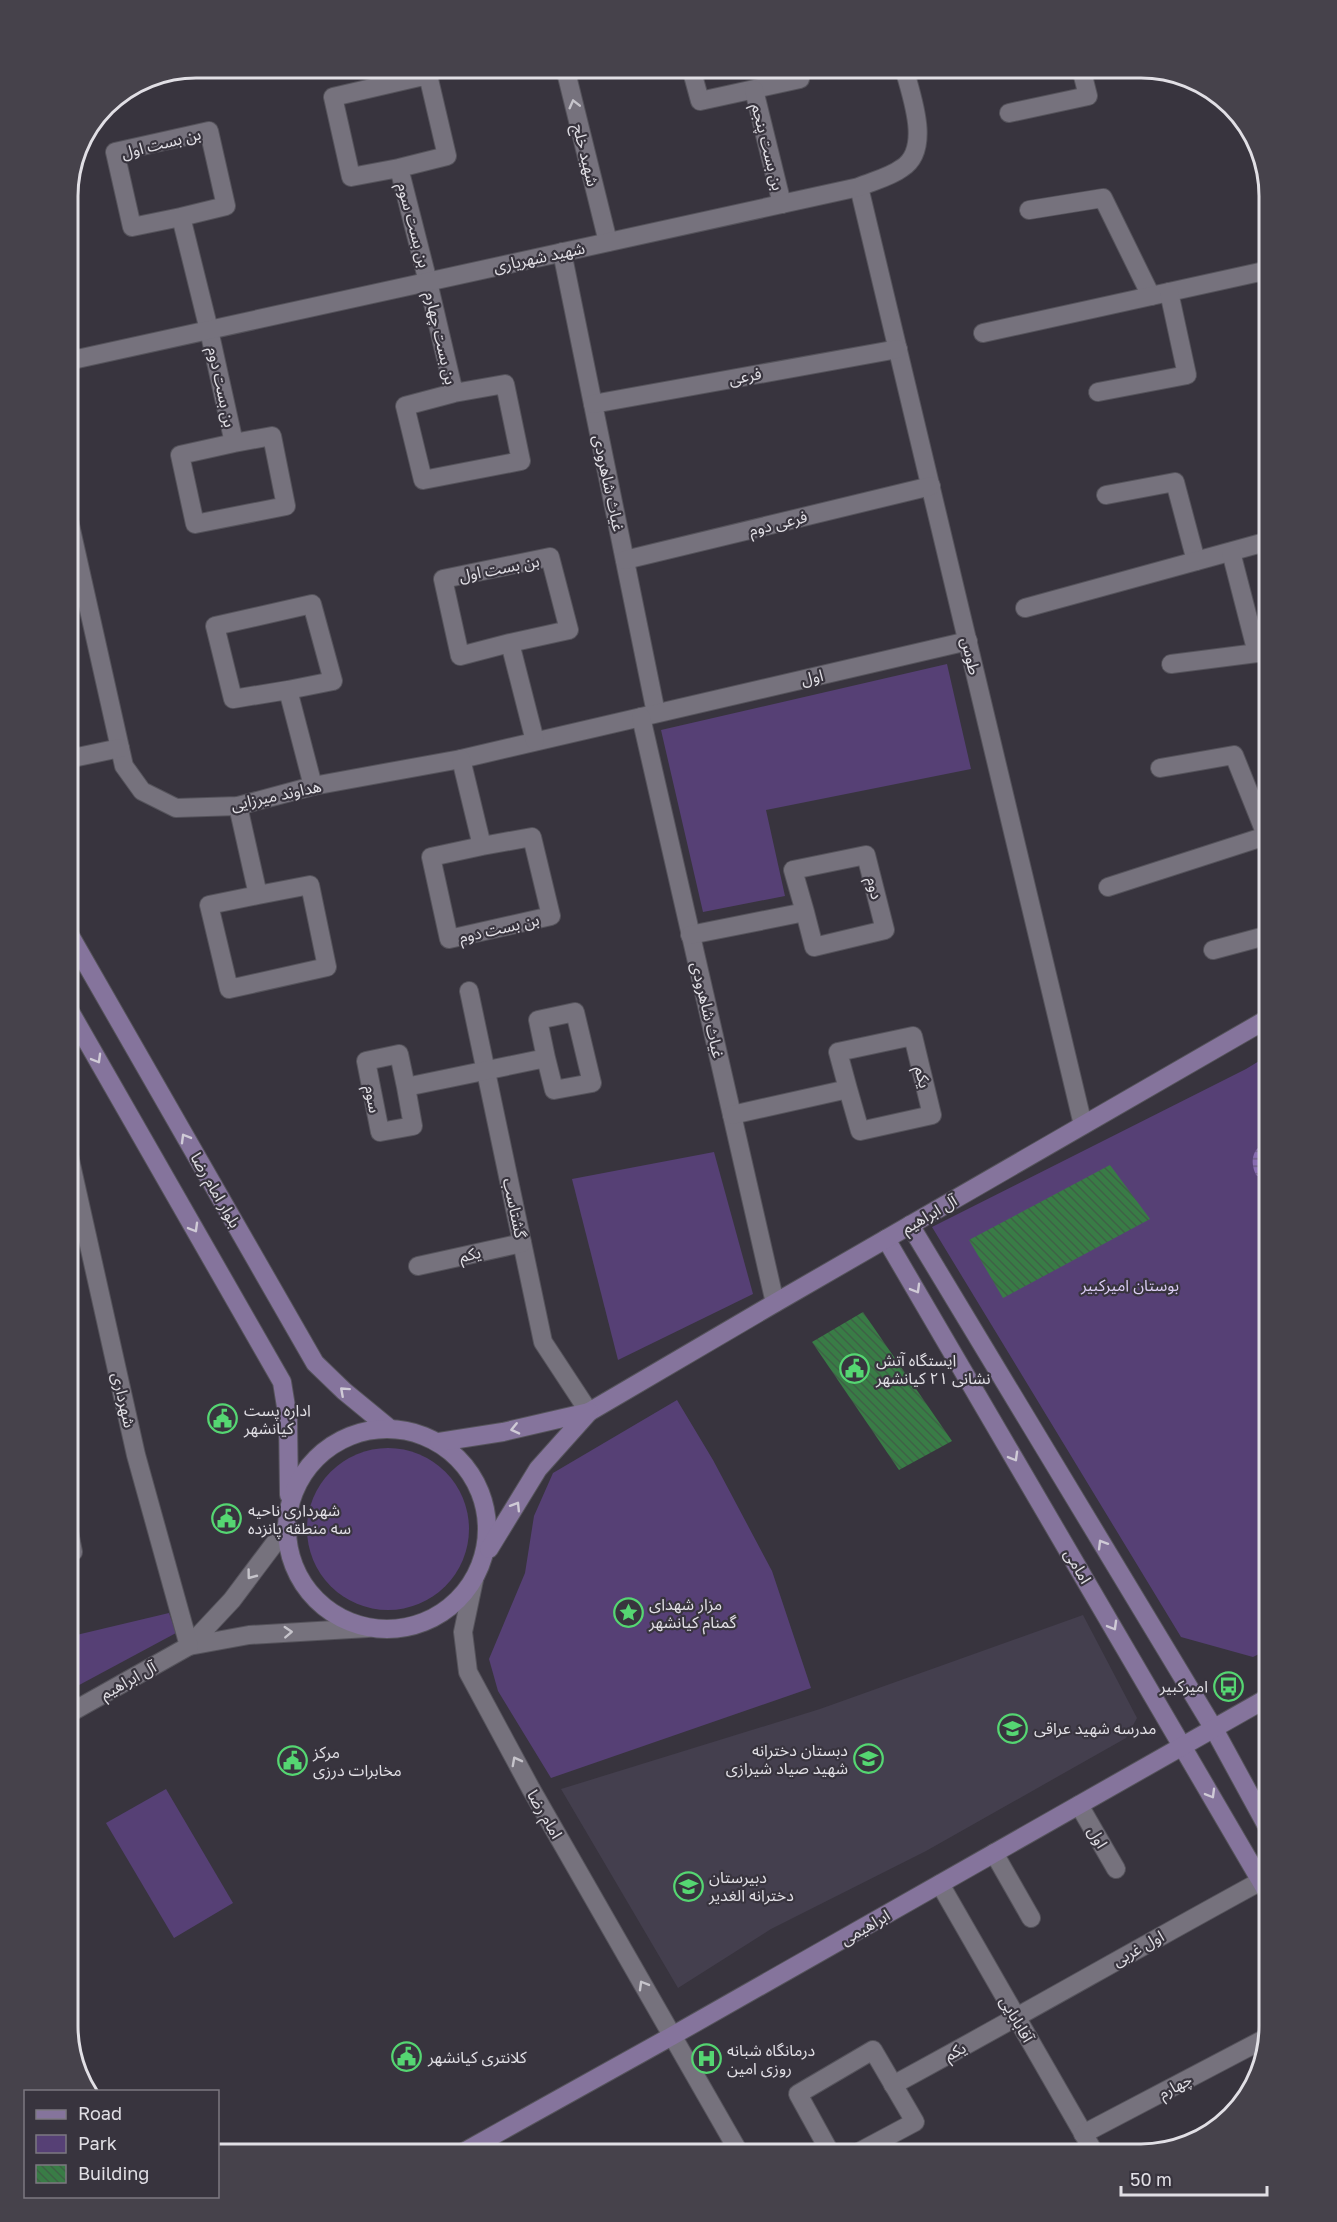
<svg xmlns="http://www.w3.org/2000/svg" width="1337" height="2222" font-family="'Golos Text','Noto Sans Arabic',sans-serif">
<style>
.built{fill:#443f4e}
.green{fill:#564075}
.water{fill:url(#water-rules)}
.building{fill:url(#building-back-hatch)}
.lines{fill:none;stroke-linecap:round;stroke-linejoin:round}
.street-casing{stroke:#55535b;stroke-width:20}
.secondary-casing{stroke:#55535b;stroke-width:20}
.street{stroke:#76727d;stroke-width:18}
.secondary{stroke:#85749c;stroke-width:18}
.oneway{stroke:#c6c4cb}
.oneway2{stroke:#cfcad6}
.labels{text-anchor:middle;stroke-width:4.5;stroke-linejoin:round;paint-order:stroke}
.street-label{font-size:16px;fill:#e1dfe5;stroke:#38343e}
.park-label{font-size:16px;fill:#daccf3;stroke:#38343e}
.poi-label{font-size:16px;fill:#e1dfe5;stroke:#38343e;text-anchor:start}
.rim{fill:none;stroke:#e1dfe5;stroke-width:3}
</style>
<defs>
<pattern id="water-rules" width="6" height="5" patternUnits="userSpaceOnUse" patternTransform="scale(1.5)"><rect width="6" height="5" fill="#876bb0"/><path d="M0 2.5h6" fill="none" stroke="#6c5b85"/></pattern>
<pattern id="building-back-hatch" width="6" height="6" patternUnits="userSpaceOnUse" patternTransform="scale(1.5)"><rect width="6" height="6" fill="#397c46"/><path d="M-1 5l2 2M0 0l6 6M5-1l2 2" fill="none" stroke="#3e6246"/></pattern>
</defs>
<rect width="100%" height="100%" fill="#38343e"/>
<polygon class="built" points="1083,1615 1137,1718 1126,1738 926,1851 771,1929 678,1988 561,1789 820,1709"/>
<g class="green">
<polygon points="947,664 971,769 766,810 785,896 703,912 661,730"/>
<polygon points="1269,1055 1269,1649 1253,1657 1181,1637 932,1227 1246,1069"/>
<polygon points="714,1152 753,1294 618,1360 572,1179"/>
<polygon points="677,1400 713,1460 772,1571 811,1688 551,1778 498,1691 489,1659 525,1573 534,1516 553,1473"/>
<circle cx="388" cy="1529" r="81"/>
<polygon points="169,1613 176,1633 68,1691 68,1637"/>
<polygon points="166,1789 233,1903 174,1938 106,1823"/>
</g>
<path class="water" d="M1269,1142V1182L1256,1175C1249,1160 1253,1146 1269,1142Z"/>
<g class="building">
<polygon points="1110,1165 1150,1219 1003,1298 969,1240"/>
<polygon points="863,1312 952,1441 899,1470 812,1342"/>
</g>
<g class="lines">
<defs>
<g id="street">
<polyline points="565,68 608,242"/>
<polyline points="691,68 700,101 800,79 797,68"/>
<polyline points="754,90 782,204"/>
<polyline points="1009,113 1088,96 1081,68"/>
<polyline points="399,168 351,177 333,97 428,75 447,156 399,168 428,282 454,393 505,384 521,461 423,480 405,406 454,393"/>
<polyline points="859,187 1083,1125"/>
<polyline points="1029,210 1103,198 1151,296"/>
<polyline points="181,217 132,227 115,152 209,131 226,206 181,217 209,330 234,443 272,436 286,506 195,524 180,455 234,443"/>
<polyline points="562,252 656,713"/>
<polyline points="983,333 1269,270"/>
<path d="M68,361L859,187C873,181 890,177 902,168C932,149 911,95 904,68"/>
<polyline points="1098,392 1187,375 1169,292"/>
<polyline points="593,404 898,349"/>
<polyline points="1106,495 1175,482 1196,561"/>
<polyline points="68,516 124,766 142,791 176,808 238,806 313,786 461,759 968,641"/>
<polyline points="625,560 931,486"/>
<polyline points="1025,608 1269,541"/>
<polyline points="510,643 460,656 443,579 550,557 569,630 510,643 535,741"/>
<polyline points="1171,664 1257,653 1231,552"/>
<polyline points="288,690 233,699 215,626 312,604 333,681 288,690 313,786"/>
<polyline points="641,717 775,1303"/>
<polyline points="68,759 120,748"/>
<polyline points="461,759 482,846 431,857 449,939 551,916 532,837 482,846"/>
<polyline points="1160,768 1234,755 1266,835"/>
<polyline points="238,806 258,895 209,905 229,989 327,967 310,885 258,895"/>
<polyline points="1108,887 1269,835"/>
<polyline points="690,935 805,912 793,870 866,855 885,930 814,947 805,912"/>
<polyline points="1213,950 1269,935"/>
<polyline points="469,991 543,1342 589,1412"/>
<polyline points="406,1087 413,1126 380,1132 366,1061 399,1054 406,1087 546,1058 538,1020 575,1012 592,1083 554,1090 546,1058"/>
<polyline points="732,1115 848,1089 838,1052 913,1036 932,1115 860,1131 848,1089"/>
<polyline points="418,1266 522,1243"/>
<polyline points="286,1528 232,1600 189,1646 249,1635 368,1628"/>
<polyline points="68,1553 73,1552 68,1527"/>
<polyline points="474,1580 463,1632 468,1672 531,1789 740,2154"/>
<polyline points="68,1714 189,1646 136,1455 68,1151"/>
<polyline points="1079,1805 1116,1869"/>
<polyline points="994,1853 1031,1918"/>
<polyline points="940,1884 1095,2154"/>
<path d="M893,2085C1017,2018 1138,1948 1261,1881"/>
<polyline points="1083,2134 1266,2038"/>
<polyline points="831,2154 798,2094 873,2050 915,2122 855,2154"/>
</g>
<g id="secondary">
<polyline points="68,932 315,1363 344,1391 389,1428"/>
<polyline points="68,1008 282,1382 288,1419 289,1495"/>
<polyline points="910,1225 1214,1729 1269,1830"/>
<polyline points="886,1239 1269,1895"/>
<polyline points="589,1412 775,1303 1269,1018"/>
<circle cx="387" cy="1529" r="100"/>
<polyline points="439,1442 503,1432 589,1412 538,1469 489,1549"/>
<polyline points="460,2154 672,2036 1269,1697"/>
</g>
</defs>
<use href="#street" class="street-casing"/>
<use href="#secondary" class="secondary-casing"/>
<use href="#street" class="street"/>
<use href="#secondary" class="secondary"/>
</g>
<defs><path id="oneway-chevron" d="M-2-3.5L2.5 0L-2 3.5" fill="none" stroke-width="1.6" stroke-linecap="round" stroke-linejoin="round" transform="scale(1.5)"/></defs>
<g class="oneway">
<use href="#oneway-chevron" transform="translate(574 104) rotate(-104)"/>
<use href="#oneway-chevron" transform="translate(251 1575) rotate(127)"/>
<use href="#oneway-chevron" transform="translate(288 1632) rotate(-3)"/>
<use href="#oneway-chevron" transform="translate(516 1761) rotate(-118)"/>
<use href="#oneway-chevron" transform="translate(643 1985) rotate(-120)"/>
</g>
<g class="oneway2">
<use href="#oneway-chevron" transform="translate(97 1059) rotate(60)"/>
<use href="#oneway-chevron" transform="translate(185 1138) rotate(-120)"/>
<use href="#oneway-chevron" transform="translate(194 1228) rotate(60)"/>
<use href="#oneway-chevron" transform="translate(916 1289) rotate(60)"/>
<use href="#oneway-chevron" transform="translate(344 1391) rotate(-138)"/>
<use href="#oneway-chevron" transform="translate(515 1429) rotate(167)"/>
<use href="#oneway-chevron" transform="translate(1014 1457) rotate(60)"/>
<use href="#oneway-chevron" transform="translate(516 1506) rotate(-58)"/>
<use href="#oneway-chevron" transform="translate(1102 1544) rotate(-121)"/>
<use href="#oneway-chevron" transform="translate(1113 1626) rotate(60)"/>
<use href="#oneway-chevron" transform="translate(1211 1794) rotate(60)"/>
</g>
<defs>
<symbol id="civic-ring" viewBox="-11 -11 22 22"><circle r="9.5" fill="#38343e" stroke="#55d672" stroke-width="1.5"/><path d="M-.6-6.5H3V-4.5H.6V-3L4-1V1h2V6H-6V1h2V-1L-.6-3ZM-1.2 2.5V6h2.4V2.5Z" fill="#55d672"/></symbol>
<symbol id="sight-ring" viewBox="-11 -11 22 22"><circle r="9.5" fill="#38343e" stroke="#55d672" stroke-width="1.5"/><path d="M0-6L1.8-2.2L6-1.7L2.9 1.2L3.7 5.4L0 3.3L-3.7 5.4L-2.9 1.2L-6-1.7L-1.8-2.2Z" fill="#55d672"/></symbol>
<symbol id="bus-ring" viewBox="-11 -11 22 22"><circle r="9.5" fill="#38343e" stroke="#55d672" stroke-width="1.5"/><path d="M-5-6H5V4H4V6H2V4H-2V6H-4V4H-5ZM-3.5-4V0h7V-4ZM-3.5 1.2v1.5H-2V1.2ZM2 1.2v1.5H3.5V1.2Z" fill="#55d672"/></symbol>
<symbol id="school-ring" viewBox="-11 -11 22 22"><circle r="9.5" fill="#38343e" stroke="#55d672" stroke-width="1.5"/><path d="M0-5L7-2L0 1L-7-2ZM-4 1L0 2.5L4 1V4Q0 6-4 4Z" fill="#55d672"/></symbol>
<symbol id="hospital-ring" viewBox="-11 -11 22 22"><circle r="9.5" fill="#38343e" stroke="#55d672" stroke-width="1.5"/><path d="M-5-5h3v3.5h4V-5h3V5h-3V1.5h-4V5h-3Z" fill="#55d672"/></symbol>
</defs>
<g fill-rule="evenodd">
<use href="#civic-ring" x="838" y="1352" width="33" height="33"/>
<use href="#civic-ring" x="206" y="1402" width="33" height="33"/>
<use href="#civic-ring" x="210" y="1502" width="33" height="33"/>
<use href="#sight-ring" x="612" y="1596" width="33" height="33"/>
<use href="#bus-ring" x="1212" y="1670" width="33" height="33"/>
<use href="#school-ring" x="996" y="1712" width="33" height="33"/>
<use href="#school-ring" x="852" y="1742" width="33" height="33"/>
<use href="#civic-ring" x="276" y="1744" width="33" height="33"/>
<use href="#school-ring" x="672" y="1870" width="33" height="33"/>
<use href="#civic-ring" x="390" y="2040" width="33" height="33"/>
<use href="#hospital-ring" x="690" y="2042" width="33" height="33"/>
</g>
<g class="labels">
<g class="street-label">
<text transform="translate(161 143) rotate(-14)" y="6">بن بست اول</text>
<text transform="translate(768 147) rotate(76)" y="6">بن بست پنجم</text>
<text transform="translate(586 155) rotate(76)" y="6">شهید خلج</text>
<text transform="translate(414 225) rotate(75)" y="6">بن بست سوم</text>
<text transform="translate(539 257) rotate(-12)" y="6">شهید شهریاری</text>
<text transform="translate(441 338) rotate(77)" y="6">بن بست چهارم</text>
<text transform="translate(745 376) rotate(-11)" y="6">فرعی</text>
<text transform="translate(222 387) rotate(78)" y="6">بن بست دوم</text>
<text transform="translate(609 483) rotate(78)" y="6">غیاث شاهرودی</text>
<text transform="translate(778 523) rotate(-14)" y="6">فرعی دوم</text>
<text transform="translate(499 568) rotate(-11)" y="6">بن بست اول</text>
<text transform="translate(971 656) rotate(77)" y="6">طوس</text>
<text transform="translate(812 677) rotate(-13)" y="6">اول</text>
<text transform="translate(276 795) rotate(-12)" y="6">هداوند میرزایی</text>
<text transform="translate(875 888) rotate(76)" y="6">دوم</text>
<text transform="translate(499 928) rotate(-13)" y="6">بن بست دوم</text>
<text transform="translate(708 1010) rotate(77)" y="6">غیاث شاهرودی</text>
<text transform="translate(923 1077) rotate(76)" y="6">یکم</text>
<text transform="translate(373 1099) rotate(79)" y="6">سوم</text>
<text transform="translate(216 1190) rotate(60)" y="6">بلوار امام رضا</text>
<text transform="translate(515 1208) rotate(78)" y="6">گشتاسب</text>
<text transform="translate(929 1214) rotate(-30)" y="6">آل ابراهیم</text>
<text transform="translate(470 1254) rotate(-13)" y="6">یکم</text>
<text transform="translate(124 1400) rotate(77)" y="6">شهرداری</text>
<text transform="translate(1078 1566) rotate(60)" y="6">امامی</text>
<text transform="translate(128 1680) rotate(-29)" y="6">آل ابراهیم</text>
<text transform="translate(545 1814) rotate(60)" y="6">امام رضا</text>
<text transform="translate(1098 1837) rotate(60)" y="6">اول</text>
<text transform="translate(865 1927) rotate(-30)" y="6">ابراهیمی</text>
<text transform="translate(1138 1948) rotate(-29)" y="6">اول غربی</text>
<text transform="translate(1017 2019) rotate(60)" y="6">آقابابایی</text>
<text transform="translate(955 2051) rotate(-28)" y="6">یکم</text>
<text transform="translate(1175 2086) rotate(-28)" y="6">چهارم</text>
</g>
<g class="park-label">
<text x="1130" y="1291">بوستان امیرکبیر</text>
</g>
<g class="poi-label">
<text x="876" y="1366">ایستگاه آتش<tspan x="876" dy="18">نشانی ۲۱ کیانشهر</tspan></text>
<text x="244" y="1416">اداره پست<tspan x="244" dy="18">کیانشهر</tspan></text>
<text x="248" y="1516">شهرداری ناحیه<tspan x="248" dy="18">سه منطقه پانزده</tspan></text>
<text x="649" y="1610">مزار شهدای<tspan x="649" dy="18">گمنام کیانشهر</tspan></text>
<text x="1208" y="1692" text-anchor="end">امیرکبیر</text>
<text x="1034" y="1734">مدرسه شهید عراقی</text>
<text x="848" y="1756" text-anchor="end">دبستان دخترانه<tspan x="848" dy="18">شهید صیاد شیرازی</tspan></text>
<text x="313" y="1758">مرکز<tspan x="313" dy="18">مخابرات درزی</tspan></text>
<text x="709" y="1883">دبیرستان<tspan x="709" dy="18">دخترانه الغدیر</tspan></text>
<text x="727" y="2056">درمانگاه شبانه<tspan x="727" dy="18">روزی امین</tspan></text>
<text x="428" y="2063">کلانتری کیانشهر</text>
</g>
</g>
<path d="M0 0H1337V2222H0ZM196 78H1141A118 118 0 0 1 1259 196V2026A118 118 0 0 1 1141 2144H196A118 118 0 0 1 78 2026V196A118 118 0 0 1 196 78Z" fill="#46424b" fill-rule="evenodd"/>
<path class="rim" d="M196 78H1141A118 118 0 0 1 1259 196V2026A118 118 0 0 1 1141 2144H196A118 118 0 0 1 78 2026V196A118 118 0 0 1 196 78Z"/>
<rect x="24" y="2090" width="195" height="108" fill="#38343e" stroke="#7c7881" stroke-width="1.5"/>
<rect x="36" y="2110" width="30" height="9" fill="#85749c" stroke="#7c7881" stroke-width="1.5"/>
<text x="78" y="2120" font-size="18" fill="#e1dfe5">Road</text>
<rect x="36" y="2135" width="30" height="18" fill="#564075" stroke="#7c7881" stroke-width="1.5"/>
<text x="78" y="2150" font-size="18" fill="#e1dfe5">Park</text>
<rect x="36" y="2165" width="30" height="18" fill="url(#building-back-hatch)" stroke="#7c7881" stroke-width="1.5"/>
<text x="78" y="2180" font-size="18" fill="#e1dfe5">Building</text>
<path d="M1121 2186v9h146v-9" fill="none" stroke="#e1dfe5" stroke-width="3"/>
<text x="1130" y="2186" font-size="18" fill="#e1dfe5" stroke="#38343e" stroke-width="4.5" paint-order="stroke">50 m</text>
</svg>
